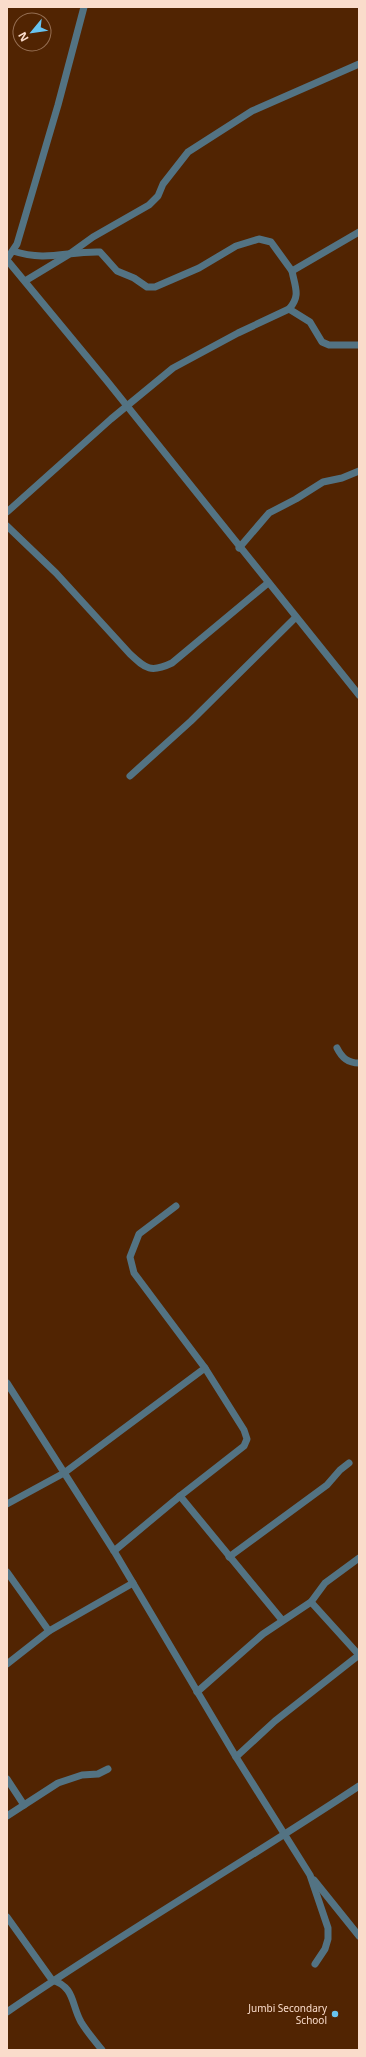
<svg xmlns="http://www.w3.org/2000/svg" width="366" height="2057" font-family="'Noto Sans',sans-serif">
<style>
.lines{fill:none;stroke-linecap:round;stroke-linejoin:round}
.minor{stroke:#537383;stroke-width:7}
.poi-dot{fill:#68c4f0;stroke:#512402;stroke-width:1.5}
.labels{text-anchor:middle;stroke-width:3;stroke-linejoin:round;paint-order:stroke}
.poi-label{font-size:10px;fill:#fadccb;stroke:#512402;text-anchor:end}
</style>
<rect width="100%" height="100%" fill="#512402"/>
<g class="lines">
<g class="minor">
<path d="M13,251C47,262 67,251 100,252L117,271L134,278L147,287H155L199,268L236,246L259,239L271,242L292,271"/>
<polyline points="7,259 17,244 58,105 84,7"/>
<polyline points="7,260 107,381 359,695"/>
<polyline points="25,281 68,255 93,237 149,205 158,196 163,184 188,152 252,111 359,64"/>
<polyline points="289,309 310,322 322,342 329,345 359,345"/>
<path d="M7,512L111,419L173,368L238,333L289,309C301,296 295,287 292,271L359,232"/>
<path d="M7,526L56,573L130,654C146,669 151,673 172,663L268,583"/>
<polyline points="239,548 269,513 296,499 323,482 342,478 359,471"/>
<polyline points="130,776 191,721 295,618"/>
<path d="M337,1048C342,1058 348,1063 359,1063"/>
<polyline points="7,1383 114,1551 236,1757 310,1875 328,1928 328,1939 325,1949 315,1964"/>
<polyline points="180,1496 282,1620"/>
<polyline points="7,1504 64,1473 205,1368 134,1273 130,1257 139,1234 176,1206"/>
<polyline points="114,1551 180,1496 244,1446 247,1439 244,1430 205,1368"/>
<polyline points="229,1557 327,1485 340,1470 349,1463"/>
<polyline points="7,1572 49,1631"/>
<polyline points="311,1602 359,1655"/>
<polyline points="7,1664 49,1631 133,1583"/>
<polyline points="197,1692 263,1634 311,1602 325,1583 359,1558"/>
<polyline points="236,1757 275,1721 359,1655"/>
<polyline points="7,1779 24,1805"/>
<polyline points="7,1816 58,1783 82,1775 98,1774 108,1769"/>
<polyline points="314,1880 359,1936"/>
<path d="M7,1917L52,1980C75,1987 71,2004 81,2022C87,2032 95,2041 102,2050"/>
<path d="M7,2012C122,1933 243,1863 359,1786"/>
</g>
</g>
<circle class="poi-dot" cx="335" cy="2014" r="4"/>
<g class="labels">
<g class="poi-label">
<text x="327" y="2012">Jumbi Secondary<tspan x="327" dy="12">School</tspan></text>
</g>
</g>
<rect width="366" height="2057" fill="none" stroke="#fadccb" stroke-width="16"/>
<g transform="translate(32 32) rotate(241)"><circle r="19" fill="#512402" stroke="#956e52"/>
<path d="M0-3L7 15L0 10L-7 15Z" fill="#68c4f0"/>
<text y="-6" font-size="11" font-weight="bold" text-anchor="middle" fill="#fadccb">N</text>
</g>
</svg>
